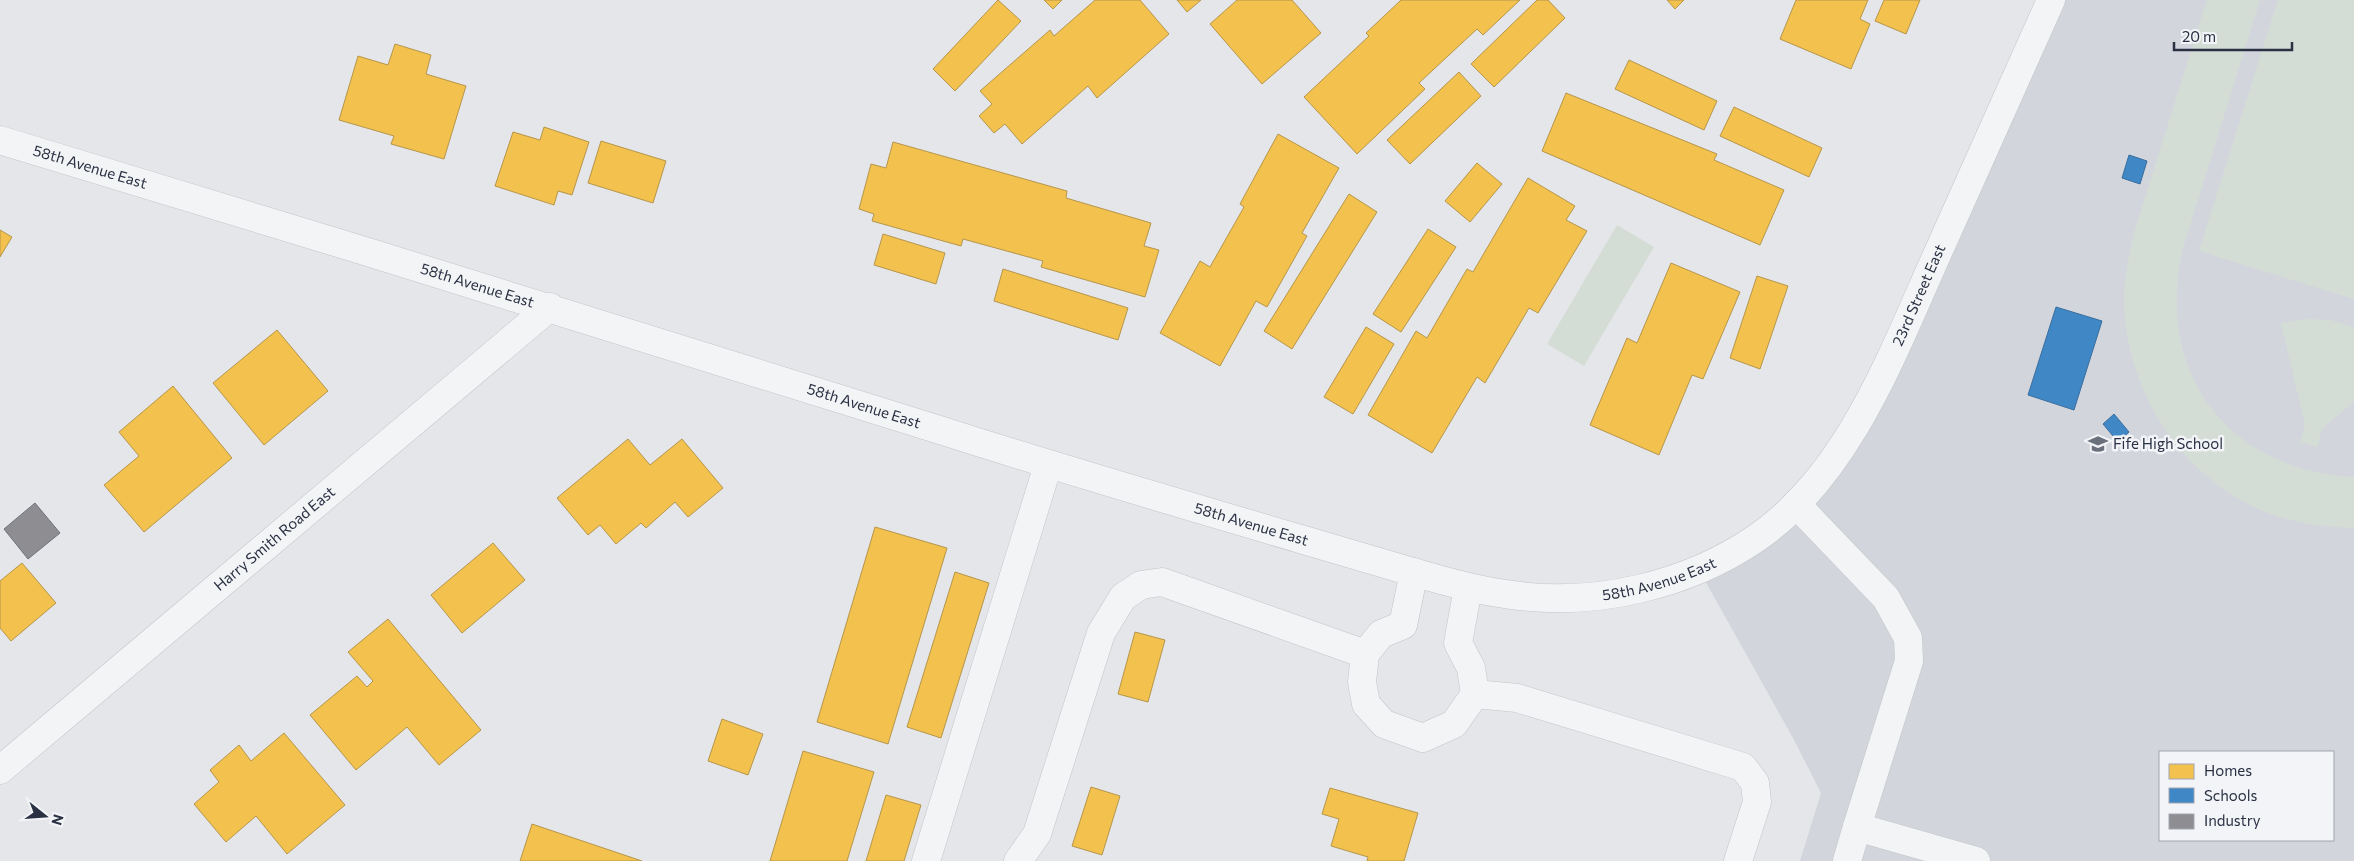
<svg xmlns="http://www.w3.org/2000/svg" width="2354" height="861" font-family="Commissioner,sans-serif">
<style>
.built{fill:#d3d5dc;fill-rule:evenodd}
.green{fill:#d4ddd5}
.homes{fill:#f2c14e;stroke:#b6964b}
.schools{fill:#3f88c5;stroke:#396e9e}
.industry{fill:#8d8d92;stroke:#6f717a}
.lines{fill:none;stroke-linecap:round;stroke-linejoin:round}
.minor-casing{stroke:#c3c4c7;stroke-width:29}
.minor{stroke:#f3f4f6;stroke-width:28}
.labels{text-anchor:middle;stroke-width:5;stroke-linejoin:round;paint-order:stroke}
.street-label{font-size:15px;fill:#2a3143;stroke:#f2f4f8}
.poi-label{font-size:15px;fill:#2a3143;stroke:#f2f4f8;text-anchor:start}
</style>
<rect width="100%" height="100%" fill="#e5e6e9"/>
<path class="built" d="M2051,0H2354V861H1800L1821,793L1793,738L1699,570L1828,468ZM2160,752H2333V840H2160Z"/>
<g class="green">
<path d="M2207,0H2260L2183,248C2154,372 2227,470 2354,477V528C2331,527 2309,525 2287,519C2192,493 2127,399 2124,304C2123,280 2129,257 2134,233Z"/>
<polygon points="2278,0 2354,0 2354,299 2199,251"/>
<polygon points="1617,225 1654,247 1584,366 1547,344"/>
<polygon points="2305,319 2330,320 2354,327 2354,401 2322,429 2317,447 2300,442 2305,425 2281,323"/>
</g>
<g class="homes">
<polygon points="998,0 1021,21 955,91 933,69"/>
<polygon points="1044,0 1062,0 1053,9"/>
<polygon points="1095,0 1140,0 1169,34 1097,98 1088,86 1022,144 1005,124 994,133 979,116 992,104 980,91 1050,30 1054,36"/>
<polygon points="1177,0 1201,0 1187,12"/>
<polygon points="1237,0 1292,0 1321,33 1262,84 1210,24"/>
<polygon points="1401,0 1520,0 1483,35 1477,29 1419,83 1425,89 1357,154 1304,97 1369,36 1366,33"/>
<polygon points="1537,0 1548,0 1565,18 1494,87 1471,64"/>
<polygon points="1667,0 1684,0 1675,9"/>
<polygon points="1796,0 1868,0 1860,19 1870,24 1851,69 1780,39"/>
<polygon points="1884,0 1920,0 1906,34 1875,21"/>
<polygon points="395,44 431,55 426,74 466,86 444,159 391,144 394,136 339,120 358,56 388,65"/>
<polygon points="1629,60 1717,101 1704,130 1615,89"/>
<polygon points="1459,72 1481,96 1410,164 1387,140"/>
<polygon points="1566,93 1717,154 1714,160 1784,190 1760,245 1542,151"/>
<polygon points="1734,107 1822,148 1809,177 1720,136"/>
<polygon points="544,127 589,142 572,195 558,191 554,205 495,186 513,132 540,140"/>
<polygon points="1278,134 1339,168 1302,233 1307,236 1267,307 1256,301 1220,366 1160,333 1200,261 1210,267 1244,207 1240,204"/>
<polygon points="601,141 666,161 653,203 588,183"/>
<polygon points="893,142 1067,191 1066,198 1151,223 1144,246 1159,250 1145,297 1041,267 1043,261 963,239 961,246 872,221 874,214 859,209 871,164 886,168"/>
<polygon points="1477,163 1502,184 1470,222 1445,201"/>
<polygon points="1528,178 1575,206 1566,220 1587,231 1538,313 1529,308 1485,383 1477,377 1432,453 1368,415 1416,331 1427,338 1467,269 1473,272"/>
<polygon points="1349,194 1377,212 1292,349 1264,331"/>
<polygon points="1428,229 1456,247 1401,332 1373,314"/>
<polygon points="0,230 12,237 0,257"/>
<polygon points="883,234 945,253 936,284 874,265"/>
<polygon points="1671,263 1740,292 1703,379 1692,375 1659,455 1590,425 1627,338 1637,343"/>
<polygon points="1003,269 1128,308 1118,340 994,301"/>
<polygon points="1757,276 1788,286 1760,369 1730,358"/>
<polygon points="1366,327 1394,344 1353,414 1324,397"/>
<polygon points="277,330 328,391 264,445 213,383"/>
<polygon points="173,386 232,458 144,532 104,485 139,456 119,432"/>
<polygon points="628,439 650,465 682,439 723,488 688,517 675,502 646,528 641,523 616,544 600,525 588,535 557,498"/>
<polygon points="875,527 947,548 888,744 817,722"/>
<polygon points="493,543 525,580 462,633 431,595"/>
<polygon points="22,563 56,603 11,641 0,628 0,581"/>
<polygon points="955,572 989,583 941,738 907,727"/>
<polygon points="388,619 481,730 439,765 407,727 356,770 310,715 357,676 367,687 373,681 348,652"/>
<polygon points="1135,632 1165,640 1148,702 1118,694"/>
<polygon points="722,719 763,734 748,775 708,761"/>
<polygon points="284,733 345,805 287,854 256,816 226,842 194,804 219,782 210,770 239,745 251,761"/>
<polygon points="803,751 874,772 847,861 770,861"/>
<polygon points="1091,787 1120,796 1102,855 1072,846"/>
<polygon points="1330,788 1418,813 1404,861 1367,861 1368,857 1331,846 1339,819 1322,814"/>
<polygon points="886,795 921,805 904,861 866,861"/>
<polygon points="532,824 642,861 520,861"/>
</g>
<g class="schools">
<polygon points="2129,155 2147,161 2140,184 2122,178"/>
<polygon points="2056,307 2102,321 2074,410 2028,395"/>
<polygon points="2114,414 2129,432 2118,442 2103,424"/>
</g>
<polygon class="industry" points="35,503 60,533 28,559 4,529"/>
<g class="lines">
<defs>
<g id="minor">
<path id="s1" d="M0,140C315,235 629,332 943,431C1061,469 1179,503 1297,538C1337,550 1376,561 1416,573C1448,582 1479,591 1512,595C1596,607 1689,585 1758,537C1851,472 1895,347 1940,248C1977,165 2014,82 2051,0"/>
<polyline points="1796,504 1886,598 1908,638 1909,661 1857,827 1976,861"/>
<polyline points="1414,572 1403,625 1381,634 1365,654 1362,682 1366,704 1384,724 1423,738 1454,724 1475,694 1471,668 1458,643 1468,588"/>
<polyline points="1475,694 1517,698 1743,767 1755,783 1757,802 1738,861"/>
<path id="s2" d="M0,770L550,307"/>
<polyline points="926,861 1048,465"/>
<polyline points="1018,861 1037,834 1101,633 1123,597 1141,585 1162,582 1365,654"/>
<polyline points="1847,861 1857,827"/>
</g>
</defs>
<use href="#minor" class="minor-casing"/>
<use href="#minor" class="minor"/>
</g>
<defs>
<symbol id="school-bare" viewBox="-9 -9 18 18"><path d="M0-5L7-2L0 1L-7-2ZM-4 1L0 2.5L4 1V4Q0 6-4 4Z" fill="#6b707d" stroke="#f2f4f8" stroke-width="2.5" paint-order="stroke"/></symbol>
</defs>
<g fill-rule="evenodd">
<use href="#school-bare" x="2084" y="430" width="28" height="28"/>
</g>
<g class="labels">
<g class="street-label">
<text dy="5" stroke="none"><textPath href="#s1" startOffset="94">58th Avenue East</textPath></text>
<text dy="5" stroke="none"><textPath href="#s1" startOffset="499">58th Avenue East</textPath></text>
<text dy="5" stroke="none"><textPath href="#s1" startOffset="2132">23rd Street East</textPath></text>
<text dy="5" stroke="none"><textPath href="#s1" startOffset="904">58th Avenue East</textPath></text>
<text dy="5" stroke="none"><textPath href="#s1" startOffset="1309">58th Avenue East</textPath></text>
<text dy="5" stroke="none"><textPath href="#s2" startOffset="359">Harry Smith Road East</textPath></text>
<text dy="5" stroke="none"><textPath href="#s1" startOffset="1729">58th Avenue East</textPath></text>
</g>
<g class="poi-label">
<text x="2113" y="449">Fife High School</text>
</g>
</g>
<rect x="2159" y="751" width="175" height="90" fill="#f2f4f8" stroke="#a2a6b0"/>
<rect x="2169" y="764" width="25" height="15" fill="#f2c14e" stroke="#a2a6b0"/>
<text x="2204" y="776" font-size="15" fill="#2a3143">Homes</text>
<rect x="2169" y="788" width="25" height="15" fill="#3f88c5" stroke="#a2a6b0"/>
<text x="2204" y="801" font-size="15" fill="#2a3143">Schools</text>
<rect x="2169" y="814" width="25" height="15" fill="#8d8d92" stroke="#a2a6b0"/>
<text x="2204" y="826" font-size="15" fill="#2a3143">Industry</text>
<g transform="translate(45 816) rotate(107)" stroke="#f2f4f8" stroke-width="4" paint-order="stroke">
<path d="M0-4L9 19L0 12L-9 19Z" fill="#2a3143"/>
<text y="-8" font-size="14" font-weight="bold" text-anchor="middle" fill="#2a3143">N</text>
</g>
<path d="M2174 42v8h118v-8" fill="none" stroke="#2a3143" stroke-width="2.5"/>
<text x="2182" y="42" font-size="15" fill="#2a3143" stroke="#f2f4f8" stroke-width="4" paint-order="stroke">20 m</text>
</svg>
